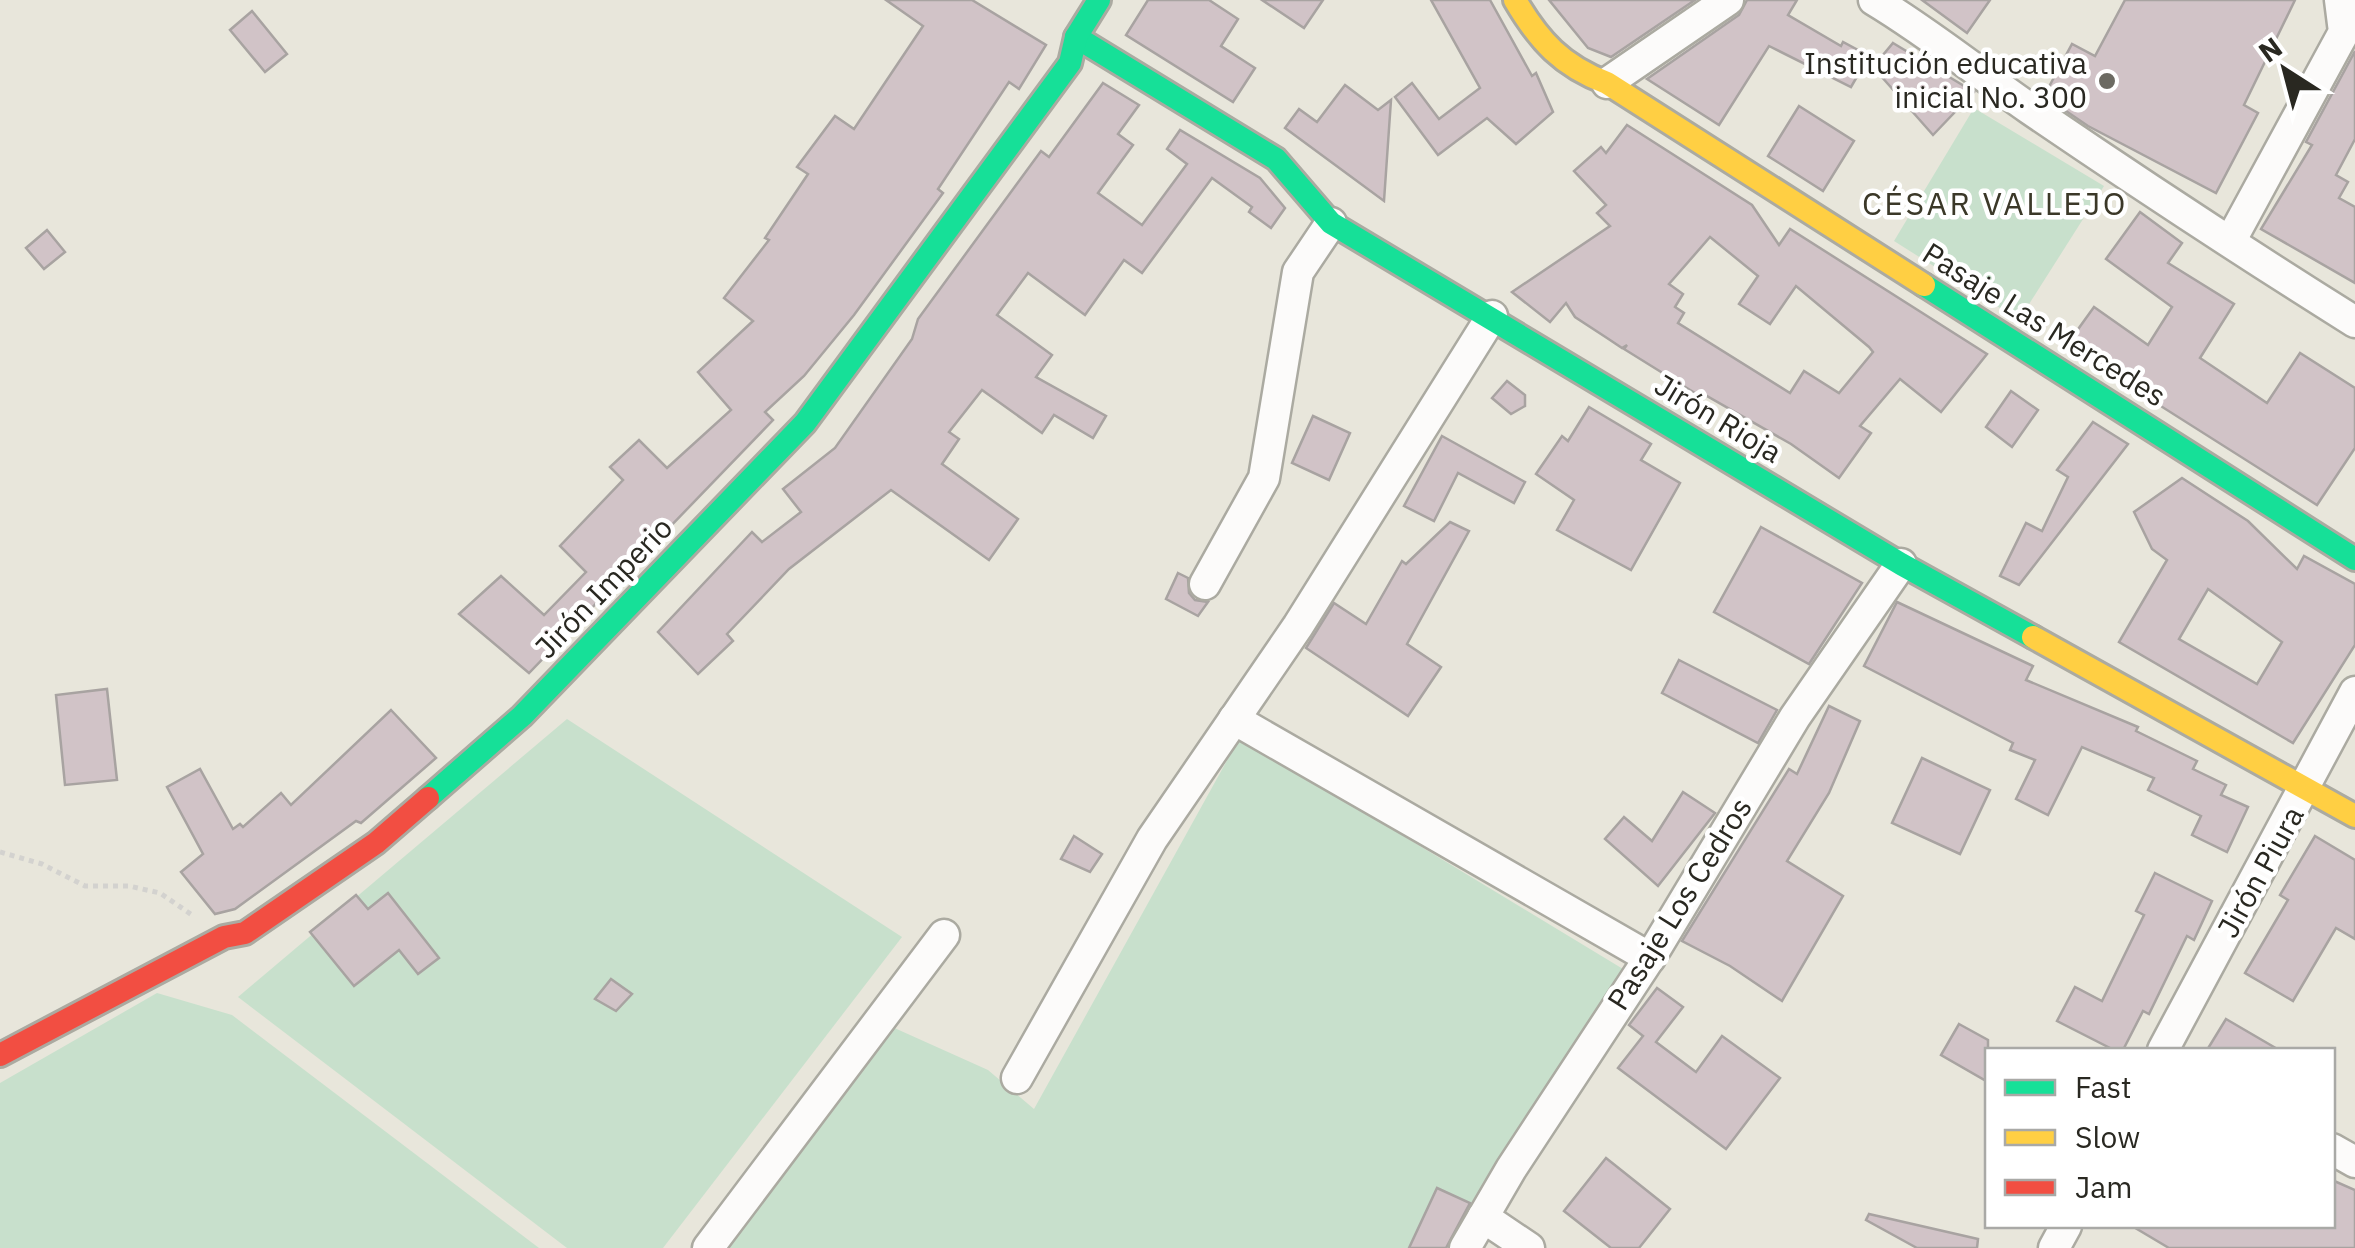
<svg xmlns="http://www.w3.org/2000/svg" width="2355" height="1248" font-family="'IBM Plex Sans',sans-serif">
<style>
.green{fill:#c8e0cc}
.building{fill:#d1c3c7;stroke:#a8a3a1;stroke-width:2.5;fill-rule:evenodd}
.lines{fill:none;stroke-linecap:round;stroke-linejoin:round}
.street-casing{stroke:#abaaa1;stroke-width:35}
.fast-casing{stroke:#abaaa1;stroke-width:28}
.slow-casing{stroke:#abaaa1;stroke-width:28}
.jam-casing{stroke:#abaaa1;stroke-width:28}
.path{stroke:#d3d2cf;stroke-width:5;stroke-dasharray:5 5;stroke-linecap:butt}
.street{stroke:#fcfbfa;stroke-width:30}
.fast{stroke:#16e098;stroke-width:22}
.slow{stroke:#ffcf43;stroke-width:22}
.jam{stroke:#f24e42;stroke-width:22}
.poi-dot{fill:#6c6a62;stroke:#fff;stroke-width:4}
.labels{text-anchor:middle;stroke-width:9;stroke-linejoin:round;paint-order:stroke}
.poi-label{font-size:30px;fill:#292821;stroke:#fff;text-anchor:end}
.street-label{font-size:30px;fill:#292821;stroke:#fff}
.neighbourhood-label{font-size:32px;letter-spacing:2.5px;fill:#3b3828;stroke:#fff}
</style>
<rect width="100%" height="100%" fill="#e8e6db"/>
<g class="green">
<polygon points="1974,108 2104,186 2019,320 1894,241"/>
<polygon points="567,719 902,937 663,1248 567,1248 238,997"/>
<polygon points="1240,737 1623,969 1457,1248 729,1248 890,1026 988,1070 1034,1109"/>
<polygon points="157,993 232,1015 539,1248 0,1248 0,1083"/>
</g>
<g class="building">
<polygon points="886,0 972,0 1046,45 1019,89 1009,82 938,189 943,193 854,315 804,376 765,412 773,420 529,673 459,614 501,576 544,615 586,572 560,546 623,480 610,467 639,440 667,468 731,410 698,372 753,321 724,298 769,240 765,238 808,174 797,167 835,116 854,129 923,26"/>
<polygon points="1148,0 1209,0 1238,19 1221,46 1255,68 1233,102 1126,35"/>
<polygon points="1262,0 1323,0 1304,28"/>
<polygon points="1431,0 1490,0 1532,76 1536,73 1553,112 1516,144 1487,118 1438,155 1395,97 1412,83 1439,119 1480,88"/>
<polygon points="1549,0 1695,0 1611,57 1588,48"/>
<polygon points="1747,0 1797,0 1788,15 1841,46 1843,42 1869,56 1851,87 1769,46 1719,125 1647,79 1739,15"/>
<polygon points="1922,0 1990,0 1967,33"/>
<polygon points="2125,0 2295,0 2244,105 2258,113 2216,193 2088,126 2044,96 2072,44 2095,56"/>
<polygon points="252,11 287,54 265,72 230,30"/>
<polygon points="1893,43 1974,92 1933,135 1873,67"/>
<polygon points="2355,51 2355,139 2336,175 2348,182 2339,198 2355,207 2355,283 2261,229 2312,145 2306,142"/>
<polygon points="1103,83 1139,105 1118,134 1133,145 1098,193 1142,225 1187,164 1167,149 1180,130 1260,178 1285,208 1271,228 1249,212 1252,207 1212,178 1142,273 1124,260 1085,315 1028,273 997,315 1052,355 1036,377 1106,416 1093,438 1054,415 1042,433 982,390 949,432 959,439 942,464 1018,519 989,560 891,490 789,569 727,634 733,641 698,674 658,632 752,532 762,542 801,512 783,489 835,448 912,339 918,319 1041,151 1049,157"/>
<polygon points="1345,85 1378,110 1391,100 1384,201 1285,128 1299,109 1317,122"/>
<polygon points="1799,106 1854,141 1823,191 1768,156"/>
<path d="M1627,125L1752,205L1779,245L1790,229L1987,354L1941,412L1900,379L1860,426L1871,433L1839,478L1791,444L1705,395L1703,398L1624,349L1627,345L1622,348L1607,338L1575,317L1566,303L1550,322L1512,292L1610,226L1597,213L1606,205L1574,171L1601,147L1606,153ZM1710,237L1758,276L1739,304L1770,324L1796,286L1869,347L1873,352L1839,393L1804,371L1790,393L1678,323L1684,313L1675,307L1683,294L1669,284Z"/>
<polygon points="2140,212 2182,243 2168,263 2234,304 2200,358 2267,403 2300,353 2355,388 2355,448 2317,505 2066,346 2094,307 2148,345 2172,307 2106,259"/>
<polygon points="47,230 65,252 44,269 26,248"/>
<polygon points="1507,381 1525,395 1525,406 1511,414 1492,398"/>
<polygon points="2011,391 2038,410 2012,447 1986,427"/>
<polygon points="1589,407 1651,444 1641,460 1680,483 1631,570 1557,530 1574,500 1536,474 1562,436 1568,441"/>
<polygon points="1313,416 1350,433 1329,480 1292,463"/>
<polygon points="2093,422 2128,444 2019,585 2000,576 2026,523 2042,531 2068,477 2057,470"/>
<polygon points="1442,436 1525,482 1514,503 1458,473 1434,521 1404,506"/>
<path d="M2182,478L2248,521L2297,569L2304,556L2355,584V645L2293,743L2119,642L2167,560L2152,549L2134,512ZM2208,589L2282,642L2257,684L2179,639Z"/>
<polygon points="1450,522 1469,531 1407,644 1441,667 1408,716 1306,648 1334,603 1366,624 1402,561 1406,564"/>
<polygon points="1761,527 1862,583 1809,664 1714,612"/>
<polygon points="1178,573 1188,578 1189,593 1195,600 1208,602 1198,616 1166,599"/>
<polygon points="1897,602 2033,666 2026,680 2138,727 2136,731 2197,761 2193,769 2226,785 2221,795 2248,807 2227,852 2192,835 2201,816 2148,790 2154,778 2082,747 2048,815 2016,799 2035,760 2010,750 2013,743 1864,666"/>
<polygon points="1679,660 1777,710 1758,743 1662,693"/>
<polygon points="107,689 117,780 65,785 56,695"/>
<polygon points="1829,706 1860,721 1829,793 1787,861 1843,896 1782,1001 1730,966 1682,941 1789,769 1797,774"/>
<polygon points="391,710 436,758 361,823 356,821 235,909 215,914 181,872 203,854 167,787 200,769 233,829 240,824 243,827 281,793 291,805"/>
<polygon points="1922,758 1990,790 1960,854 1892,823"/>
<polygon points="1683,792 1715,813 1658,886 1605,839 1624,817 1652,841"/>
<polygon points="1074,836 1102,854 1090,872 1061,859"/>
<polygon points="2315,836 2355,860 2355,939 2336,928 2293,1001 2245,973 2288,900 2280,895"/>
<polygon points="2155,873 2212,901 2194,940 2187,936 2149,1014 2143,1011 2123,1050 2114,1050 2057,1021 2075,987 2102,1001 2144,915 2136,911"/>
<polygon points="388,893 439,958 418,974 399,950 354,986 310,932 356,895 368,909"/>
<polygon points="611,979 632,994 616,1011 595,999"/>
<polygon points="1657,988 1683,1007 1656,1042 1696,1072 1722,1036 1780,1078 1726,1149 1618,1068 1643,1036 1629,1025"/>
<polygon points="2226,1019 2279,1050 2207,1050"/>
<polygon points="1959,1024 1988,1040 1988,1082 1941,1055"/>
<polygon points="1606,1158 1670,1209 1639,1248 1611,1248 1564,1211"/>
<polygon points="2332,1180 2355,1190 2355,1248 2169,1248 2132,1226 2332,1226"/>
<polygon points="1437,1188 1470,1203 1446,1248 1409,1248"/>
<polygon points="1869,1214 1978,1239 1977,1248 1917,1248 1866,1220"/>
</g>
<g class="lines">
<defs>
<g id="street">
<path d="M1874,0C1929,33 1978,73 2030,109C2137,182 2245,253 2355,322"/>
<polyline points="1607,83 1728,0"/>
<polyline points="2231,240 2344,32 2340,0"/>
<polyline points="1205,584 1264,478 1298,272 1331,223"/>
<polyline points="1234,719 1650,958"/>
<polyline points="2163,1050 2355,692"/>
<polyline points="1017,1078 1152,839 1298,626 1492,316"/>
<polyline points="2332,1149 2355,1162"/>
<polyline points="1483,1217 1529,1248"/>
<polyline points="708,1248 944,935"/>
<polyline points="1465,1248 1511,1169 1656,948 1795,717 1901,564"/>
<polyline points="2054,1248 2066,1226"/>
</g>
<g id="fast">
<polyline points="1076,37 1276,159 1331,223 1901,564 2033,637"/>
<polyline points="1924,285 2355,559"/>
<polyline points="428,798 522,716 805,423 1070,63 1076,37 1099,0"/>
</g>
<g id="slow">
<path d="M1515,0C1539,41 1562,66 1607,83L1924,285"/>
<polyline points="2033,637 2355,816"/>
</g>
<polyline id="jam" points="0,1055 224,937 245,933 376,843 428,798"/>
</defs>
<use href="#street" class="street-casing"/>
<use href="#fast" class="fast-casing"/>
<use href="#slow" class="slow-casing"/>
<use href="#jam" class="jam-casing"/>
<polyline class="path" points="0,852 42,864 85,886 129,886 160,893 192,915"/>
<use href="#street" class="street"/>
<use href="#fast" class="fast"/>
<use href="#slow" class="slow"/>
<use href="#jam" class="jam"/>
</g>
<circle class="poi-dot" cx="2107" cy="81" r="10"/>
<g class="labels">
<g class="poi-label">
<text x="2087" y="74">Institución educativa<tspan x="2087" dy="34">inicial No. 300</tspan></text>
</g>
<g class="street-label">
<text transform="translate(2044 325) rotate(32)" y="10">Pasaje Las Mercedes</text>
<text transform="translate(1718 419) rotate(31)" y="10">Jirón Rioja</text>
<text transform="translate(604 588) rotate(-46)" y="10">Jirón Imperio</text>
<text transform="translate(2261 872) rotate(-61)" y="10">Jirón Piura</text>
<text transform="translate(1680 904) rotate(-58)" y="10">Pasaje Los Cedros</text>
</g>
<g class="neighbourhood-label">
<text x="1995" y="215">CÉSAR VALLEJO</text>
</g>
</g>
<rect x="1985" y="1048" width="350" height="180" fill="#ffffff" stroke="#a9a9a6" stroke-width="2.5"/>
<rect x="2005" y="1080" width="50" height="15" fill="#16e098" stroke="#a9a9a6" stroke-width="2.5"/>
<text x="2075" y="1098" font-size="30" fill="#292821">Fast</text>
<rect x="2005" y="1130" width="50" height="15" fill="#ffcf43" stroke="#a9a9a6" stroke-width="2.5"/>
<text x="2075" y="1148" font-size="30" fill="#292821">Slow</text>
<rect x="2005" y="1180" width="50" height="15" fill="#f24e42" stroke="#a9a9a6" stroke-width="2.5"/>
<text x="2075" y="1198" font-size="30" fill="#292821">Jam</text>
<g transform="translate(2285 70) rotate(324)" stroke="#ffffff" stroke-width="8" paint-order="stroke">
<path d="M0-8L18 38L0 25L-18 38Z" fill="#292821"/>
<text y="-15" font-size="28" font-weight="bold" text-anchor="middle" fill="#292821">N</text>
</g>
</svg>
